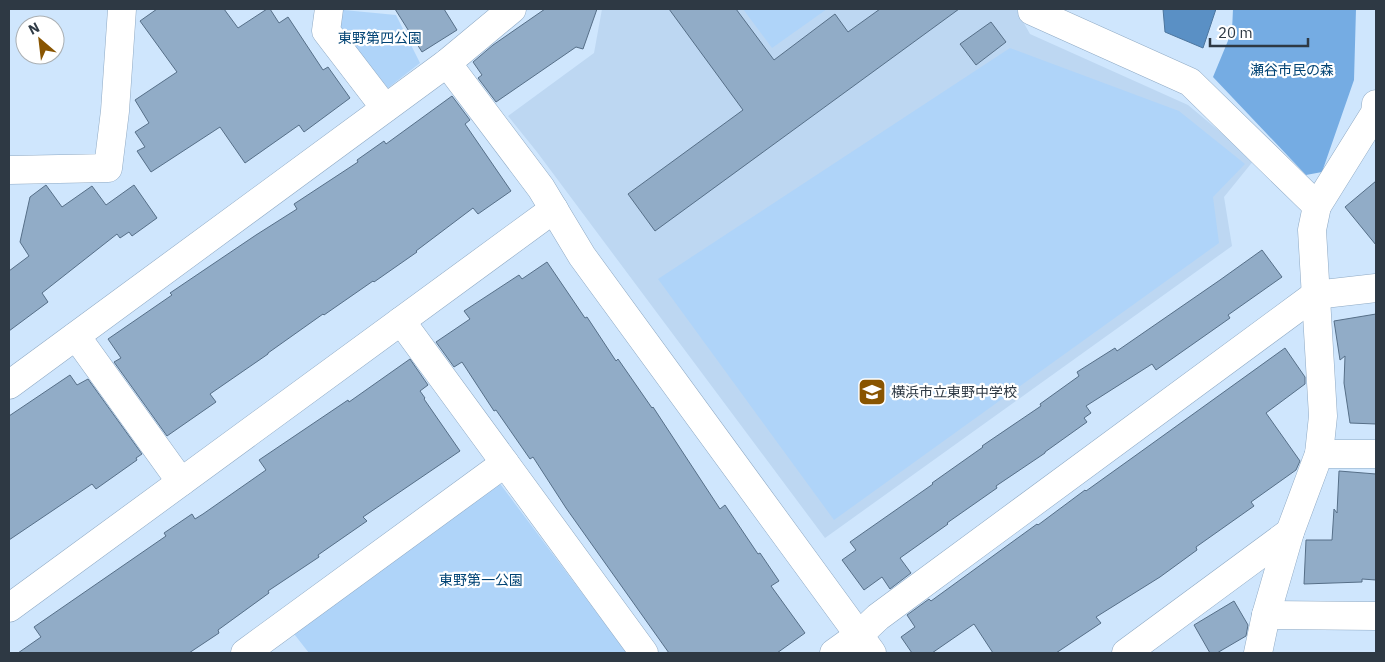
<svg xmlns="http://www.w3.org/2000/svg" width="1385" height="662" font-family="'IBM Plex Sans','Noto Sans JP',sans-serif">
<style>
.built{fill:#bdd7f2}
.green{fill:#afd4f9}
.forest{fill:#75ace3}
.water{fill:#5a90c5;stroke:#4d769e}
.building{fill:#91acc7;stroke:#566f88}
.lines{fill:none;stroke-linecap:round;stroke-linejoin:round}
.minor-casing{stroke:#8ea9c4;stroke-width:29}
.minor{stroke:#fff;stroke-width:28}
.labels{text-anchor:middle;stroke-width:4.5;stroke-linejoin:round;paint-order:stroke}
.park-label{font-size:14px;fill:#014374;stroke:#fff}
.poi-label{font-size:14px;fill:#2e3944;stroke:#fff;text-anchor:start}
</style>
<rect width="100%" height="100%" fill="#cfe6fd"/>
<polygon class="built" points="602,9 1016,9 1030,34 1188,105 1254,160 1224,197 1232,246 825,538 537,152 508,116 594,53"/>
<g class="green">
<polygon points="333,9 396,15 420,63 388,88 332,19"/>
<polygon points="743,9 827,9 772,48"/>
<polygon points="1010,48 1179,111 1245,164 1213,197 1219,243 834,520 658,279"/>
<polygon points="495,477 627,653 309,653 291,630"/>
</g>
<polygon class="forest" points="1233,9 1356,9 1354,80 1322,172 1306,175 1213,77 1232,31"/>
<polygon class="water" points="1163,9 1216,9 1203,48 1165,32"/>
<g class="building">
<polygon points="157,9 224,9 238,28 267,9 270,9 279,23 288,17 323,70 328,67 350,98 304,132 299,125 245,163 220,127 151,172 137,151 145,147 135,132 149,123 135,100 177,72 140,21"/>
<polygon points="395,9 444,9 457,30 422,52"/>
<polygon points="545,9 597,9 583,49 576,47 496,102 478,78 482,75 473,62 493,45"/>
<polygon points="669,9 736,9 774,60 835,14 848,32 880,9 959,9 655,231 628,194 743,110"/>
<polygon points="991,22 1006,42 976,65 960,44"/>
<polygon points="452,96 470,120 465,124 511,191 478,214 473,208 416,251 417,252 374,282 373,281 324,315 323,314 268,353 268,354 210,394 216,402 167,436 114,362 121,358 108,339 172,295 170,293 256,235 297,209 294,204 358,162 357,160 384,141 386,144"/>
<polygon points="1376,181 1376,245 1345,207"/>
<polygon points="46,185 62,207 92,186 106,205 134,185 157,218 132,236 129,232 120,238 117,234 42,293 48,302 9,331 9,271 29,256 20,242 30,197"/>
<polygon points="1262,250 1282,277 1228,315 1230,318 1156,370 1152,364 1086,406 1091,413 1084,418 1087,422 1045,452 1045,453 996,486 997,488 947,523 948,524 900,558 911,573 890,589 882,577 864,590 842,560 856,550 850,542 933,484 932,483 983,447 982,446 1041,406 1040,404 1079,376 1077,372 1115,348 1117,351 1220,280"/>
<polygon points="547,262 585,318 587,317 616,361 618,359 652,408 653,407 720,509 725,505 758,554 760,553 779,581 771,586 805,633 777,653 669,653 566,508 533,457 530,459 496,410 494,411 462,362 454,367 436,342 470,319 464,311 519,275 522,279"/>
<polygon points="1376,314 1376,424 1350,423 1344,383 1345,356 1340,360 1334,321"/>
<polygon points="1285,348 1305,377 1305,384 1266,413 1300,461 1296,470 1251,502 1254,506 1196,547 1197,550 1160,577 1096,617 1101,623 1056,653 993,653 974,624 932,653 912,653 901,637 915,627 907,615 929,599 931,601 1037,524 1038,525 1085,490 1086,491 1146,448"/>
<polygon points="410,359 428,385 420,391 425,398 424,399 460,451 363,517 367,521 318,555 319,557 268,591 269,593 218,630 219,633 189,653 18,653 41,637 34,627 166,536 164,533 192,514 195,519 203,514 266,470 259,460 348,400 349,402"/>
<polygon points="70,375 77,385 88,379 142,454 136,458 137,460 96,489 92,484 9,540 9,416"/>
<polygon points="1339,471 1376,474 1376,580 1362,579 1362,582 1304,584 1306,540 1332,540 1334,509 1337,513"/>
<polygon points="1234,601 1248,625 1246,636 1217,653 1210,653 1194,625"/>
</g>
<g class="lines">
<defs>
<g id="minor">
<polyline points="329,9 326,31 385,108"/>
<polyline points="1032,9 1032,11 1190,82 1317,206"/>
<polyline points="447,63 541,188 582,256 872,653"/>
<polyline points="9,170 108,168 115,111 122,9"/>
<polyline points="401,321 644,653"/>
<polyline points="76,336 181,482"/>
<polyline points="9,385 447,63 512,9"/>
<polyline points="1319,454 1376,454"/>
<polyline points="9,608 554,209"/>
<polyline points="1266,615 1376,616"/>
<polyline points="245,653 505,463"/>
<polyline points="834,653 859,635 878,617 1315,295 1376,288"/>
<polyline points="1126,653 1290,532"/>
<polyline points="1258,653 1266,615 1290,532 1319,454 1323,416 1312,230 1317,206 1375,113 1376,104"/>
</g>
</defs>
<use href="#minor" class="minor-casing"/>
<use href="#minor" class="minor"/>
</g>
<defs>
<symbol id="school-square" viewBox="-11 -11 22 22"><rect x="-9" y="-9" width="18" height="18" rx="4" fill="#895501" stroke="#fff"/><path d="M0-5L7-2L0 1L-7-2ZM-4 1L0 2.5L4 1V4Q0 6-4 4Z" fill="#fff"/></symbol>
</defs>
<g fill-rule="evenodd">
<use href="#school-square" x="856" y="376" width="32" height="32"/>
</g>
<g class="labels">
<g class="park-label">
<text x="380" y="43">東野第四公園</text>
<text x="1292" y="75">瀬谷市民の森</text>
<text x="481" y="585">東野第一公園</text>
</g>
<g class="poi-label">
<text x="891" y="397">横浜市立東野中学校</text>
</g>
</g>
<rect width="1385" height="662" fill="none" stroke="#2e3944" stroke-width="20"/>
<g transform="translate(40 40) rotate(332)"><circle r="24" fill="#ffffff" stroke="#abb0b4"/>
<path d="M0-4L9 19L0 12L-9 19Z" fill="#895501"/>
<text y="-8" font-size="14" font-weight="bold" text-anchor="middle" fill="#2e3944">N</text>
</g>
<path d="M1210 38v8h98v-8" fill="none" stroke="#2e3944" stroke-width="2.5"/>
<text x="1218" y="38" font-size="15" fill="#2e3944" stroke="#ffffff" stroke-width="4" paint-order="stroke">20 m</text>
</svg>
